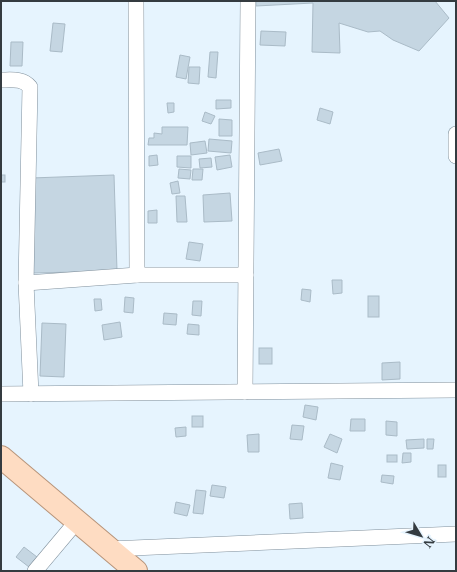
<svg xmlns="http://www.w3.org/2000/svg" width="457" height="572" font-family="'Libre Baskerville',serif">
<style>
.building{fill:#c5d6e2;stroke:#aabbc7}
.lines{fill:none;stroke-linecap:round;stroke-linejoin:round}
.street-casing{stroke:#80909c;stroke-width:16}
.primary-casing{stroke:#b7947a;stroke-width:24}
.street{stroke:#fff;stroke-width:15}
.primary{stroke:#fedcc2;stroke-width:22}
</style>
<rect width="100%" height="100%" fill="#e6f4fe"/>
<g class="building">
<polygon points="256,1 435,1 449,18 419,51 393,40 380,31 368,32 339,23 340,53 312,52 313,3 256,6"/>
<polygon points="53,23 65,24 62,52 50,51"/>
<polygon points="261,31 286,32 285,46 260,45"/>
<polygon points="11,42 23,42 22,66 10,66"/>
<polygon points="210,52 218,52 216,78 208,77"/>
<polygon points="180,55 190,57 186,79 176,77"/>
<polygon points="189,67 200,67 199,84 188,83"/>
<polygon points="216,100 231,100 231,108 216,109"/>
<polygon points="167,103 174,103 174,112 168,113"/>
<polygon points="320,108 333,112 330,124 317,120"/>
<polygon points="205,112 215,116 211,124 202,121"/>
<polygon points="219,119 232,120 232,136 219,136"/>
<polygon points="162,127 188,127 187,145 148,145 149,138 154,138 154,133 162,134"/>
<polygon points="209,139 232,141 231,153 208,151"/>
<polygon points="205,141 207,153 191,155 190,143"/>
<polygon points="279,149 282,161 260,165 258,153"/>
<polygon points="157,155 158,165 149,166 149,156"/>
<polygon points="230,155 232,167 217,170 215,157"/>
<polygon points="177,156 191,156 191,168 177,167"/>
<polygon points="211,158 212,167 200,168 199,159"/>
<polygon points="179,169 191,170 190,179 178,178"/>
<polygon points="193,169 203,169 202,180 192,180"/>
<rect x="1" y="175" width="4" height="7"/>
<polygon points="114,175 117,271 33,273 31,178"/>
<polygon points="178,181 180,193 172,194 170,183"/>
<polygon points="230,193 232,221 204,222 203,195"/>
<polygon points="176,196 185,196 187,222 177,222"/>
<polygon points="157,210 157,223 148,223 148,211"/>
<polygon points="189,242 203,244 200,261 186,259"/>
<polygon points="332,280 342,280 342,293 333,294"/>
<polygon points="302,289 311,290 310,302 301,300"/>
<rect x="368" y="296" width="11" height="21"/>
<polygon points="125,297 134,298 133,313 124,312"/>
<polygon points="94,299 101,299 102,310 95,311"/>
<polygon points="193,301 202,301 201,316 192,315"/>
<polygon points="164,313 177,314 176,325 163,324"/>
<polygon points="120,322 122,337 104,340 102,325"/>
<polygon points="42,323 66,324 64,377 40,376"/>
<polygon points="188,324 199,325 199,335 187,334"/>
<rect x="259" y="348" width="13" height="16"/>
<polygon points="400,362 400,379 382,380 382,363"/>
<polygon points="305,405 318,407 316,420 303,417"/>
<rect x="192" y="416" width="11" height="11"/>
<polygon points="351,419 365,419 365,431 350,431"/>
<polygon points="386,421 397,422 397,436 386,435"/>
<polygon points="292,425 304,426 302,440 290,439"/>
<polygon points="186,427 186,436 176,437 175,428"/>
<polygon points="259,434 259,452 248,452 247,435"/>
<polygon points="330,434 342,439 337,453 324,447"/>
<polygon points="424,439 424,448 407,449 406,440"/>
<polygon points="427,439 434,439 433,449 427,449"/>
<polygon points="403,453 411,453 411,462 402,463"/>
<rect x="387" y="455" width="10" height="7"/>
<polygon points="331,463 343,466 340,480 328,478"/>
<rect x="438" y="465" width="8" height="12"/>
<polygon points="382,475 394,476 393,484 381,482"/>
<polygon points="212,485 226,487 224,498 210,496"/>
<polygon points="196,490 206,491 203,514 193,513"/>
<polygon points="176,502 190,505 187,516 174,513"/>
<polygon points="302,503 303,518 290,519 289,504"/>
<polygon points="24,547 37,557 29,567 16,557"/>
</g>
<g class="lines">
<defs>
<g id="street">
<polyline points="136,1 137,275"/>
<path d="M1,80C11,80 23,78 30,87L26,283L31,394"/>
<polyline points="456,134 456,156"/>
<polyline points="26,283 137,275 246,275"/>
<polyline points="245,392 248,1"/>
<polyline points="1,394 456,390"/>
<polyline points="109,549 456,534"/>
<polyline points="35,571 77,521"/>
</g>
<polyline id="primary" points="1,457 136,571"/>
</defs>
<use href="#street" class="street-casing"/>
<use href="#primary" class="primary-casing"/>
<use href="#street" class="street"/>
<use href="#primary" class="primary"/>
</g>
<rect width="457" height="572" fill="none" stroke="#343b40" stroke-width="4"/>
<g transform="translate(421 536) rotate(128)" stroke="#e6f4fe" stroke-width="3" paint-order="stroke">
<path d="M0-3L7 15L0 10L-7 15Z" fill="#343b40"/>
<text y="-6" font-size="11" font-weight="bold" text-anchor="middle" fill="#343b40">N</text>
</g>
</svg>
